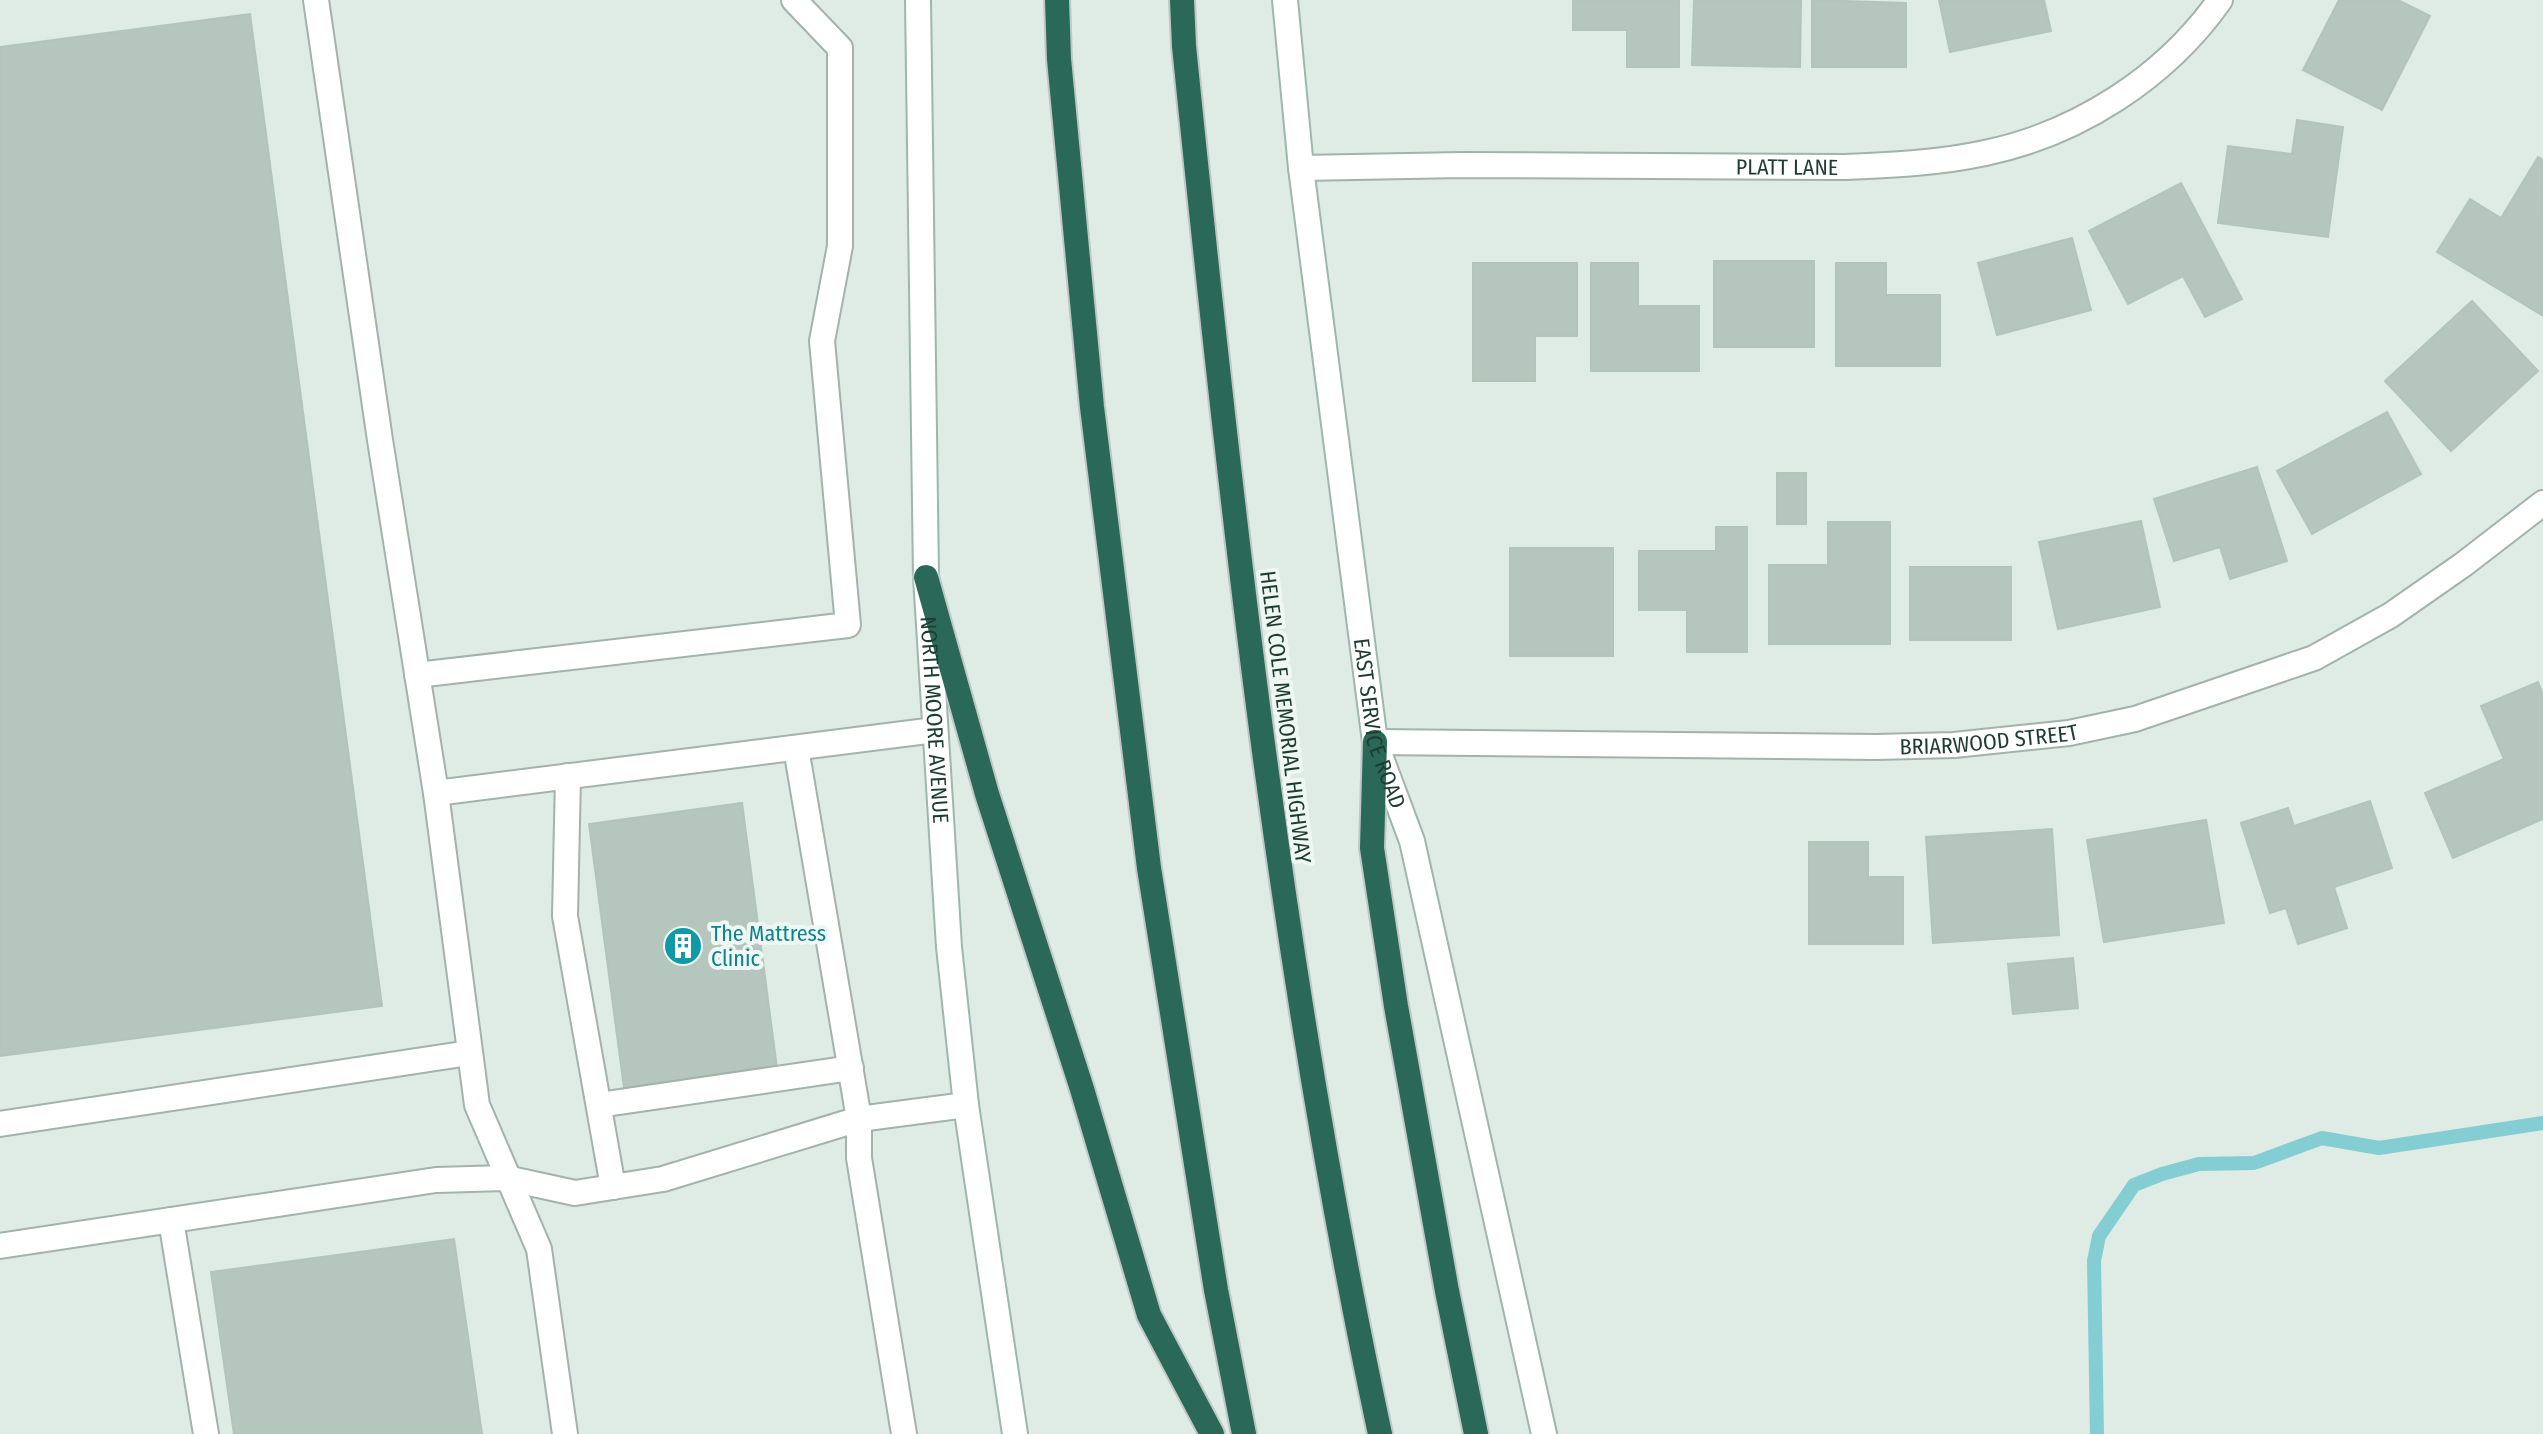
<svg xmlns="http://www.w3.org/2000/svg" width="2543" height="1434" font-family="'Fira Sans Condensed',sans-serif">
<style>
.lines{fill:none;stroke-linecap:round;stroke-linejoin:round}
.stream{stroke:#83cdd3;stroke-width:14}
.building{fill:#b4c6bd;stroke:#b1c5bb;stroke-width:2}
.service-casing{stroke:#a2b3ac;stroke-width:28}
.minor-casing{stroke:#a2b3ac;stroke-width:28}
.secondary-casing{stroke:#9db7ac;stroke-width:28}
.motorway-casing{stroke:#c0c8c6;stroke-width:28}
.service{stroke:#fff;stroke-width:24}
.minor{stroke:#fff;stroke-width:24}
.secondary{stroke:#fff;stroke-width:24}
.motorway{stroke:#2a6957;stroke-width:24}
.labels{text-anchor:middle;stroke-width:8;stroke-linejoin:round;paint-order:stroke}
.street-label{font-size:22px;fill:#1f3c32;stroke:#eff7f3}
.culture-label{font-size:22px;fill:#0d838f;stroke:#eff7f3;text-anchor:start}
</style>
<rect width="100%" height="100%" fill="#dfebe5"/>
<g class="lines">
<polyline class="stream" points="2097,1434 2094,1261 2099,1236 2134,1185 2162,1174 2199,1164 2254,1163 2322,1138 2379,1148 2543,1123"/>
</g>
<g class="building">
<polygon points="1573,0 1679,0 1679,67 1627,67 1627,30 1573,30"/>
<polygon points="1694,0 1801,0 1800,67 1692,65"/>
<polygon points="1812,0 1906,3 1906,67 1812,67"/>
<polygon points="1939,0 2044,0 2051,31 1950,52"/>
<polygon points="2339,0 2398,0 2430,16 2382,110 2303,70"/>
<polygon points="250,14 382,1006 0,1056 0,47"/>
<polygon points="2297,120 2343,127 2328,237 2218,223 2228,146 2292,154"/>
<polygon points="2538,157 2543,160 2542,315 2437,252 2470,199 2501,218"/>
<polygon points="2181,183 2242,299 2205,317 2183,276 2128,304 2089,231"/>
<polygon points="2072,238 2091,310 1997,335 1978,263"/>
<rect x="1714" y="261" width="100" height="86"/>
<polygon points="1473,263 1577,263 1577,336 1535,336 1535,381 1473,381"/>
<polygon points="1591,263 1638,263 1638,306 1699,306 1699,371 1591,371"/>
<polygon points="1836,263 1886,263 1886,295 1940,295 1940,366 1836,366"/>
<polygon points="2472,301 2538,371 2451,451 2385,381"/>
<polygon points="2387,412 2421,474 2312,534 2277,471"/>
<polygon points="2257,467 2287,561 2230,579 2220,547 2174,561 2154,499"/>
<rect x="1777" y="473" width="29" height="51"/>
<polygon points="2141,521 2160,607 2058,629 2039,542"/>
<polygon points="1828,522 1890,522 1890,644 1769,644 1769,565 1828,565"/>
<polygon points="1716,527 1747,527 1747,652 1687,652 1687,610 1639,610 1639,551 1716,551"/>
<rect x="1510" y="548" width="103" height="108"/>
<rect x="1910" y="567" width="101" height="73"/>
<polygon points="2538,682 2543,695 2543,819 2453,858 2425,793 2504,759 2481,706"/>
<polygon points="2370,801 2392,868 2334,887 2347,928 2298,944 2286,908 2270,913 2241,823 2288,808 2294,826"/>
<polygon points="742,803 777,1068 624,1088 589,824"/>
<polygon points="2206,820 2224,923 2104,942 2087,840"/>
<polygon points="2052,829 2059,935 1933,943 1926,837"/>
<polygon points="1809,842 1868,842 1868,877 1903,877 1903,944 1809,944"/>
<polygon points="2073,958 2078,1008 2013,1014 2008,964"/>
<polygon points="454,1239 482,1434 234,1434 211,1272"/>
</g>
<g class="lines">
<defs>
<g id="service">
<polyline points="316,0 380,440 436,793 477,1105 539,1249 565,1434"/>
<polyline points="417,675 848,625 822,341 840,246 840,48 794,0"/>
<polyline points="796,748 859,1119 859,1158 904,1434"/>
<polyline points="568,776 565,916 613,1187"/>
<polyline points="436,793 935,730"/>
<polyline points="599,1105 851,1068"/>
<polyline points="0,1124 469,1053"/>
<polyline points="171,1220 206,1434"/>
<polyline points="0,1246 436,1180 506,1178 575,1193 663,1179 859,1119 966,1105"/>
</g>
<g id="minor">
<path id="s1" d="M1301,168L1461,165L1845,167C1892,165 1939,163 1985,153C2077,134 2165,78 2220,0"/>
<path id="s2" d="M1375,742L1876,747L1954,745L2069,733L2135,719L2314,658L2391,615L2464,564L2543,503"/>
</g>
<g id="secondary">
<path id="s3" d="M918,0L926,577L949,947L966,1105L1015,1434"/>
<path id="s4" d="M1285,0L1301,168L1375,742L1412,841L1544,1434"/>
</g>
<g id="motorway">
<polyline points="1057,0 1059,59 1092,407 1149,868 1216,1290 1244,1434"/>
<path d="M1182,0L1184,46C1231,511 1282,977 1380,1434"/>
<polyline points="926,577 987,794 1082,1089 1149,1315 1212,1434"/>
<polyline points="1375,742 1372,848 1396,1006 1447,1291 1476,1434"/>
</g>
</defs>
<use href="#service" class="service-casing"/>
<use href="#minor" class="minor-casing"/>
<use href="#secondary" class="secondary-casing"/>
<use href="#motorway" class="motorway-casing"/>
<use href="#service" class="service"/>
<use href="#minor" class="minor"/>
<use href="#secondary" class="secondary"/>
<use href="#motorway" class="motorway"/>
</g>
<defs>
<symbol id="building-disc" viewBox="-11 -11 22 22"><circle r="9.5" fill="#0f9aa8" stroke="#eff7f3"/><path d="M-4-6H4V6H1V3H-1V6H-4ZM-2.5-4.3h1.7v1.8h-1.7ZM.8-4.3h1.7v1.8H.8ZM-2.5-1h1.7V.8h-1.7ZM.8-1h1.7V.8H.8Z" fill="#fff"/></symbol>
</defs>
<g fill-rule="evenodd">
<use href="#building-disc" x="661" y="924" width="44" height="44"/>
</g>
<g class="labels">
<g class="street-label">
<text dy="8" stroke="none"><textPath href="#s1" startOffset="486">PLATT LANE</textPath></text>
<text transform="translate(1286 717) rotate(83)" y="8">HELEN COLE MEMORIAL HIGHWAY</text>
<text dy="8" stroke="none"><textPath href="#s3" startOffset="720">NORTH MOORE AVENUE</textPath></text>
<text dy="8" stroke="none"><textPath href="#s4" startOffset="730">EAST SERVICE ROAD</textPath></text>
<text dy="8" stroke="none"><textPath href="#s2" startOffset="614">BRIARWOOD STREET</textPath></text>
</g>
<g class="culture-label">
<text x="711" y="941">The Mattress<tspan x="711" dy="25">Clinic</tspan></text>
</g>
</g>
</svg>
